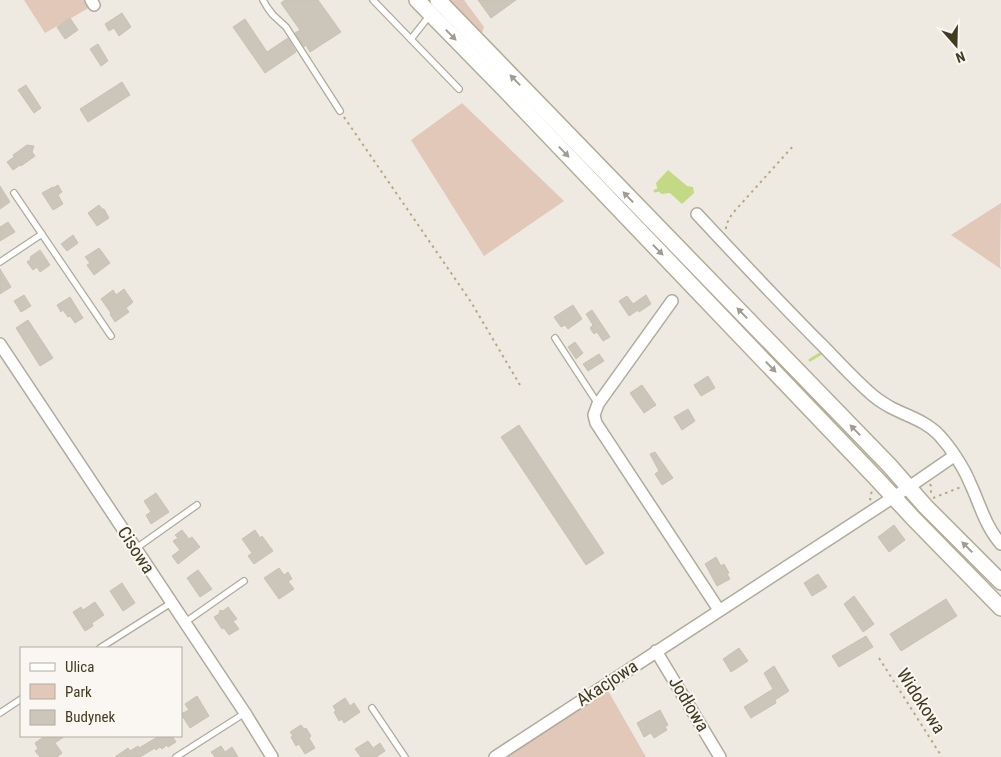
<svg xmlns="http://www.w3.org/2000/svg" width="1001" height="757" font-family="'Roboto Condensed',sans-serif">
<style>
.green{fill:#e1c8b9}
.water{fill:#c3d984}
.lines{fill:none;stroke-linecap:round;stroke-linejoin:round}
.stream{stroke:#c3d984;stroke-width:3}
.building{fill:#ccc6ba;stroke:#c8c2b4}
.service-casing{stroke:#b0ab9c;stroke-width:8}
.minor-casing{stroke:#b0ab9c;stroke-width:14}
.secondary-casing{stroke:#b3ac96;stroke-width:18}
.path{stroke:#b5a97f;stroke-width:2;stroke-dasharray:2.5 4;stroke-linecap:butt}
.service{stroke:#fff;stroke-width:5.5}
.minor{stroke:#fff;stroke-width:11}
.secondary{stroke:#fff;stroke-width:15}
.oneway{fill:#a09d90}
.labels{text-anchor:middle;stroke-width:4;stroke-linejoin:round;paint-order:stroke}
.street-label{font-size:18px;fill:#413b20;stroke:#faf7f3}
</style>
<rect width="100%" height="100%" fill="#eeeae2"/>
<g class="green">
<polygon points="24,0 88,0 92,6 45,33"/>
<polygon points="447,0 464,0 484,27 481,36"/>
<polygon points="462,103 564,201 484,256 411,140"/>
<polygon points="1001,203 1000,266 1001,269 951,235"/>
<polygon points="607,689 646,757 509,757 507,753"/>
</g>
<polygon class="water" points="668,170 687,186 693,187 694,193 682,204 670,193 661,194 657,188 656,183"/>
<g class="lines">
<g class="stream">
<polyline points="655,191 659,190"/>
<polyline points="810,360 820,354"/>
</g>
</g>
<g class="building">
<polygon points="285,0 318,0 341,32 310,52 306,45 304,47 295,33 300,30 281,3"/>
<polygon points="478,0 516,0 491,18"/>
<polygon points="122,13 131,27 119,36 114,28 109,31 105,24"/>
<polygon points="70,18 78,30 65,39 57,27"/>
<polygon points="245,19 267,52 288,38 296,52 265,73 233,27"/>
<polygon points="98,44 108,61 101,66 90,49"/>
<polygon points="122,82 130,95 88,122 80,109"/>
<polygon points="26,85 41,108 34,113 18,90"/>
<polygon points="27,145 34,146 32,152 35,156 21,166 20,165 13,170 7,162 14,157 13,155"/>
<polygon points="58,185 62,192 58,195 63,204 53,210 42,193 53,187 53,188"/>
<polygon points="0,186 10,202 0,209"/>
<polygon points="99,205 102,209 104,209 109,218 97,226 88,213"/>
<polygon points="8,222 15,232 0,241 0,227"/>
<polygon points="73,235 78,243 67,251 61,244"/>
<polygon points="99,248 110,263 94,275 87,265 90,263 85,257"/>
<polygon points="40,250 50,265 40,272 37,267 33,270 27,262 31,259 30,257"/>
<polygon points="0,269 11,287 0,294"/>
<polygon points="124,289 133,302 126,308 129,312 115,322 110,314 111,313 101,299 113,290 116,295"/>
<polygon points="24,295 31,306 21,312 14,301"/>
<polygon points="646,295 651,304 639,312 638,310 629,316 619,301 627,296 633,304"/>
<polygon points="70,297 83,318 75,323 70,316 68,317 63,310 61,312 57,305"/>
<polygon points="573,305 582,319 568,329 565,325 561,327 554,317"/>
<polygon points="592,310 610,337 603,341 597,332 594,334 590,328 593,325 586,314"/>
<polygon points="28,320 53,358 40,366 16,328"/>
<polygon points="575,342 583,353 576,359 568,347"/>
<polygon points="599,354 604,361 588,371 583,364"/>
<polygon points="708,376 715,388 701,396 694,385"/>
<polygon points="642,385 656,405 644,413 630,393"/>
<polygon points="688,409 695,421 682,430 674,417"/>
<polygon points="519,425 604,553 586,565 501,437"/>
<polygon points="655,452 673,478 662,485 655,474 659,471 650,454"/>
<polygon points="156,493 169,512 151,524 146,515 151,512 144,501"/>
<polygon points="894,525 905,540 889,552 878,537"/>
<polygon points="182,530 189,539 192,537 200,547 178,564 172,556 180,550 173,541 178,538 175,535"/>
<polygon points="255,530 260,538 262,536 273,551 254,564 248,556 252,553 242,539"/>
<polygon points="716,557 721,566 724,564 729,573 727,574 730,579 717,586 705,564"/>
<polygon points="279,568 284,575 288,572 292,579 288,581 294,589 279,599 264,578"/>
<polygon points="198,570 212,589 200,597 187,578"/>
<polygon points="818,574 827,587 812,596 804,583"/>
<polygon points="122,583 135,603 123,611 110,591"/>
<polygon points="854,596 874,624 863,632 844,604"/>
<polygon points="946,599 957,616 901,651 890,634"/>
<polygon points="95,602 104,615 92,623 93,626 85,631 73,612 81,607 83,610"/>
<polygon points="228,607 237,619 233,621 239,629 229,635 224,628 222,629 214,617 219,614 220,610 223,611"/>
<polygon points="866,636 873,647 839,667 832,656"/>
<polygon points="739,648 748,661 731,672 723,659"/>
<polygon points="774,666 789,691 775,700 776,703 751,718 744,707 773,689 764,673"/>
<polygon points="197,696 209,716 190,728 181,714 189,710 185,704"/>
<polygon points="345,698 350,706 354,703 360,712 344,723 342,719 339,721 334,712 336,711 333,706"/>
<polygon points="660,710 668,725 665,727 667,730 654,738 651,733 644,737 637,723"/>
<polygon points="301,725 304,729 306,728 311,736 309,738 315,748 305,754 299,744 296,746 291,737 293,736 290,732"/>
<polygon points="45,736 65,736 55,743 62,753 57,757 40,757 35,751 38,749 35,743"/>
<polygon points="159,736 172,736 176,742 168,747 167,745 162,749 160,747 156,750 155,748 140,757 115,757 128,748 130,751 138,746 139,748"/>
<polygon points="368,741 373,748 380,743 385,751 376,757 361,757 355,749"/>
<polygon points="221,746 225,752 232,747 238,757 215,757 211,752"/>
</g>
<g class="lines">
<defs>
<g id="service">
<polyline points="263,0 267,7 273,15 286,27 340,111"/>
<polyline points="373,0 459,89"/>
<polyline points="411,39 430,15"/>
<polyline points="14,193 111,336"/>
<polyline points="0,262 42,234"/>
<polyline points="555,338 598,404"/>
<polyline points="135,549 197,505"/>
<polyline points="184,623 244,581"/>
<polyline points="100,648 171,603"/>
<polyline points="372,708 405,757"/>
<polyline points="0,713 21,699"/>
<polyline points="176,757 245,713"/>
</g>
<g id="minor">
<polyline points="91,0 94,5"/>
<path d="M697,214C738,258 778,301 820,343C836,359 852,377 869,392C875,398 883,403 890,407C907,416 926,421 939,435C951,448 964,468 970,483C980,504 985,526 1001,544"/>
<polyline points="672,301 598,404 594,415 596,423 719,610"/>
<polyline points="0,344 245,713 272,757"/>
<polyline points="656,651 720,757"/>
<polyline points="495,757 909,487 954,456"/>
</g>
<g id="secondary">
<polyline points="417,0 507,92 876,478 913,518 1001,608"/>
<polyline points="438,0 889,465 925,506 1001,582"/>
</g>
</defs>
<use href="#service" class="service-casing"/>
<use href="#minor" class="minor-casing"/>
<use href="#secondary" class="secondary-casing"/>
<g class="path">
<polyline points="344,117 471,302 520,385"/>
<polyline points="726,229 726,225 732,214 794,145"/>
<polyline points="930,484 931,486 931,494"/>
<polyline points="933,498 961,487"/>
<polyline points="871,500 870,499 872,490"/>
<polyline points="879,658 942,757"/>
</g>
<use href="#service" class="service"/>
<use href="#minor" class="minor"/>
<use href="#secondary" class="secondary"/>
</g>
<defs><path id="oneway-solid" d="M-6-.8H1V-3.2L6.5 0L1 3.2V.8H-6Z" transform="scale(1.25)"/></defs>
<g class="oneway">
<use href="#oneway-solid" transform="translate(451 35) rotate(46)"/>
<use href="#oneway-solid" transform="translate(515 80) rotate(-134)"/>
<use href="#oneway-solid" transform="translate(564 152) rotate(46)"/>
<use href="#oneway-solid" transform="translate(628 197) rotate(-134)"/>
<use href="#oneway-solid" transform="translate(658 250) rotate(46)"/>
<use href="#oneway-solid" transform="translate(742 313) rotate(-134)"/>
<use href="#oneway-solid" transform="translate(771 367) rotate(46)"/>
<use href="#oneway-solid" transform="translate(855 430) rotate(-134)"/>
<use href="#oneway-solid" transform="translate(967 547) rotate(-135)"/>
</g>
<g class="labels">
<g class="street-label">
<text transform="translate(136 550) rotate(57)" y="6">Cisowa</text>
<text transform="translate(607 683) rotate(-33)" y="6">Akacjowa</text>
<text transform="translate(921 701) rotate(57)" y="6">Widokowa</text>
<text transform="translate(689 704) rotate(59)" y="6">Jodłowa</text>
</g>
</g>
<rect x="20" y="647" width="162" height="90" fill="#faf7f3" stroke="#b0ac9f"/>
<rect x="30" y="663" width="25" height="8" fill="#ffffff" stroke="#b0ac9f"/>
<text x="65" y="672" font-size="15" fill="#413b20">Ulica</text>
<rect x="30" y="684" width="25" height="15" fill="#e1c8b9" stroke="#b0ac9f"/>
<text x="65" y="697" font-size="15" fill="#413b20">Park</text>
<rect x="30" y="710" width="25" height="15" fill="#ccc6ba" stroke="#b0ac9f"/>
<text x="65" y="722" font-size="15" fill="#413b20">Budynek</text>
<g transform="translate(956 45) rotate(160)" stroke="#faf7f3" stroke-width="4" paint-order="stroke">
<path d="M0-4L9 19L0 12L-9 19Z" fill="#413b20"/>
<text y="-8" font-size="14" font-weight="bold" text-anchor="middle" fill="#413b20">N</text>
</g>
</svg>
